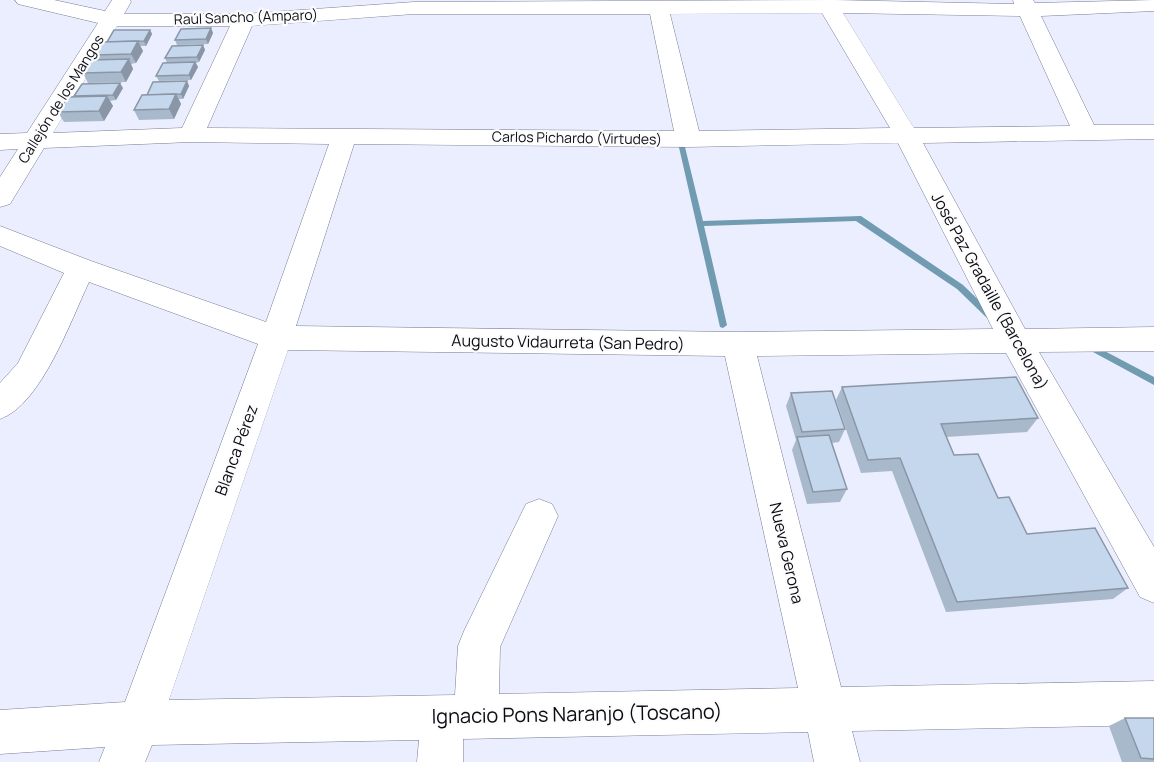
<svg xmlns="http://www.w3.org/2000/svg" width="1154" height="762" font-family="Manrope,sans-serif">
<style>
.lines{fill:none;stroke-linecap:round;stroke-linejoin:round}
.stream{fill:#709bb0;fill-rule:evenodd}
.minor-casing{stroke:#787c93;stroke-width:1}
.minor{fill:#fff;fill-rule:evenodd}
.wall{fill:#a9b9cc}
.shaded-wall{fill:#8a96a6}
.building{fill:#c5d7ed;stroke:#8a96a6;stroke-width:1.5}
.labels{text-anchor:middle;stroke-width:4.5;stroke-linejoin:round;paint-order:stroke}
.far-street-label{font-size:14px;fill:#0a0b13;stroke:#fcfcfc}
.street-label{font-size:16px;fill:#0a0b13;stroke:#fcfcfc}
.near-street-label{font-size:20px;fill:#0a0b13;stroke:#fcfcfc}
</style>
<rect width="100%" height="100%" fill="#ebeefe"/>
<g class="lines">
<g class="stream">
<polygon points="681,141 684,143 703,221 861,216 963,285 994,315 995,317 994,319 988,319 957,289 856,221 704,226 727,325 723,328 720,327 678,143"/>
<polygon points="1089,346 1097,347 1154,377 1154,385 1093,352 1086,351 1085,349 1086,347"/>
</g>
<defs>
<path id="minor" d="M15,0H54L105,11L112,0H130L131,2L124,14H244L414,2L834,0L1014,4L1013,0H1033L1035,3L1154,0V11L1041,16L1094,125H1154V139L923,143L1025,329L1154,327V351L1039,352L1154,547V603L1140,597L1006,353L757,356L841,687L1154,681V725L852,731L860,762H814L808,732L463,739V762H417L419,740L152,745L145,762H99L105,747L0,754V710L125,702L258,344L89,282C71,320 41,405 0,419V383L18,363L64,273L0,246V226L91,261L266,322L329,144L191,142L44,148L10,204L0,207V177L18,149L0,150V134L27,133L98,23L18,4ZM822,13L890,128L699,131L670,14ZM843,13L1020,16L1070,126L914,128ZM414,14H650L674,131L207,128L252,26ZM117,26H230L182,128L53,133ZM898,143L993,329L738,332L296,326L354,144L688,147ZM288,350L725,356L798,688L499,694L500,647L558,516L552,504L539,499L526,504L464,631L458,646L455,695L169,700Z"/>
</defs>
<use href="#minor" class="minor-casing"/>
<use href="#minor" class="minor"/>
</g>
<g class="wall">
<polygon points="211,28 213,33 208,44 177,45 175,40"/>
<polygon points="150,30 152,34 146,46 140,46 143,51 136,63 131,64 133,69 126,82 88,83 83,73 96,60 94,55 108,42"/>
<polygon points="203,45 205,50 199,62 196,63 198,67 191,80 159,81 156,76 167,63 165,58"/>
<polygon points="187,81 189,86 183,99 179,99 181,104 174,119 139,120 134,110 147,95"/>
<polygon points="123,88 116,100 110,101 113,106 104,121 64,122 58,112 75,97"/>
<polygon points="842,387 1038,418 1027,432 946,437 954,455 998,498 1027,534 1128,588 1113,599 946,612 892,471 861,473 836,400"/>
<polygon points="791,393 845,429 839,442 832,443 847,489 840,502 807,504 792,450 796,440 786,406"/>
<polygon points="1125,718 1154,718 1154,762 1122,762 1109,726"/>
</g>
<g class="shaded-wall">
<polygon points="211,28 213,33 208,44 206,39"/>
<polygon points="150,30 152,34 146,46 144,41"/>
<polygon points="138,41 143,51 136,63 131,54"/>
<polygon points="203,45 205,50 199,62 197,57"/>
<polygon points="129,59 133,69 126,82 121,72"/>
<polygon points="195,62 198,67 191,80 189,75"/>
<polygon points="187,81 189,86 183,99 181,94"/>
<polygon points="120,83 123,88 116,100 113,95"/>
<polygon points="176,94 181,104 174,119 169,109"/>
<polygon points="107,96 113,106 104,121 99,111"/>
</g>
<g class="building">
<polygon points="211,28 206,39 175,40 181,29"/>
<polygon points="114,30 150,30 144,41 107,42"/>
<polygon points="138,41 131,54 94,55 102,42"/>
<polygon points="203,45 197,57 165,58 172,46"/>
<polygon points="129,59 121,72 83,73 91,60"/>
<polygon points="195,62 189,75 156,76 163,63"/>
<polygon points="187,81 181,94 147,95 153,82"/>
<polygon points="120,83 113,95 74,96 82,84"/>
<polygon points="176,94 169,109 134,110 142,95"/>
<polygon points="107,96 99,111 58,112 68,97"/>
<polygon points="1016,377 1038,418 941,424 954,455 978,454 998,498 1009,497 1027,534 1095,528 1128,588 957,602 900,458 868,460 842,387"/>
<polygon points="832,391 845,429 802,432 791,393"/>
<polygon points="829,435 847,489 813,492 797,437"/>
<polygon points="1125,718 1154,718 1154,759 1141,758"/>
</g>
<g class="labels">
<g class="far-street-label">
<text transform="translate(246 17) rotate(-2)" y="5">Raúl Sancho (Amparo)</text>
<text transform="translate(61 99) rotate(-58)" y="5">Callejón de los Mangos</text>
<text transform="translate(577 138) rotate(1)" y="5">Carlos Pichardo (Virtudes)</text>
</g>
<g class="street-label">
<text transform="translate(990 291) rotate(61)" y="6">José Paz Gradaille (Barcelona)</text>
<text transform="translate(568 342) rotate(1)" y="6">Augusto Vidaurreta (San Pedro)</text>
<text transform="translate(236 450) rotate(-70)" y="6">Blanca Pérez</text>
<text transform="translate(787 553) rotate(77)" y="6">Nueva Gerona</text>
</g>
<g class="near-street-label">
<text transform="translate(577 714) rotate(-1)" y="7">Ignacio Pons Naranjo (Toscano)</text>
</g>
</g>
</svg>
